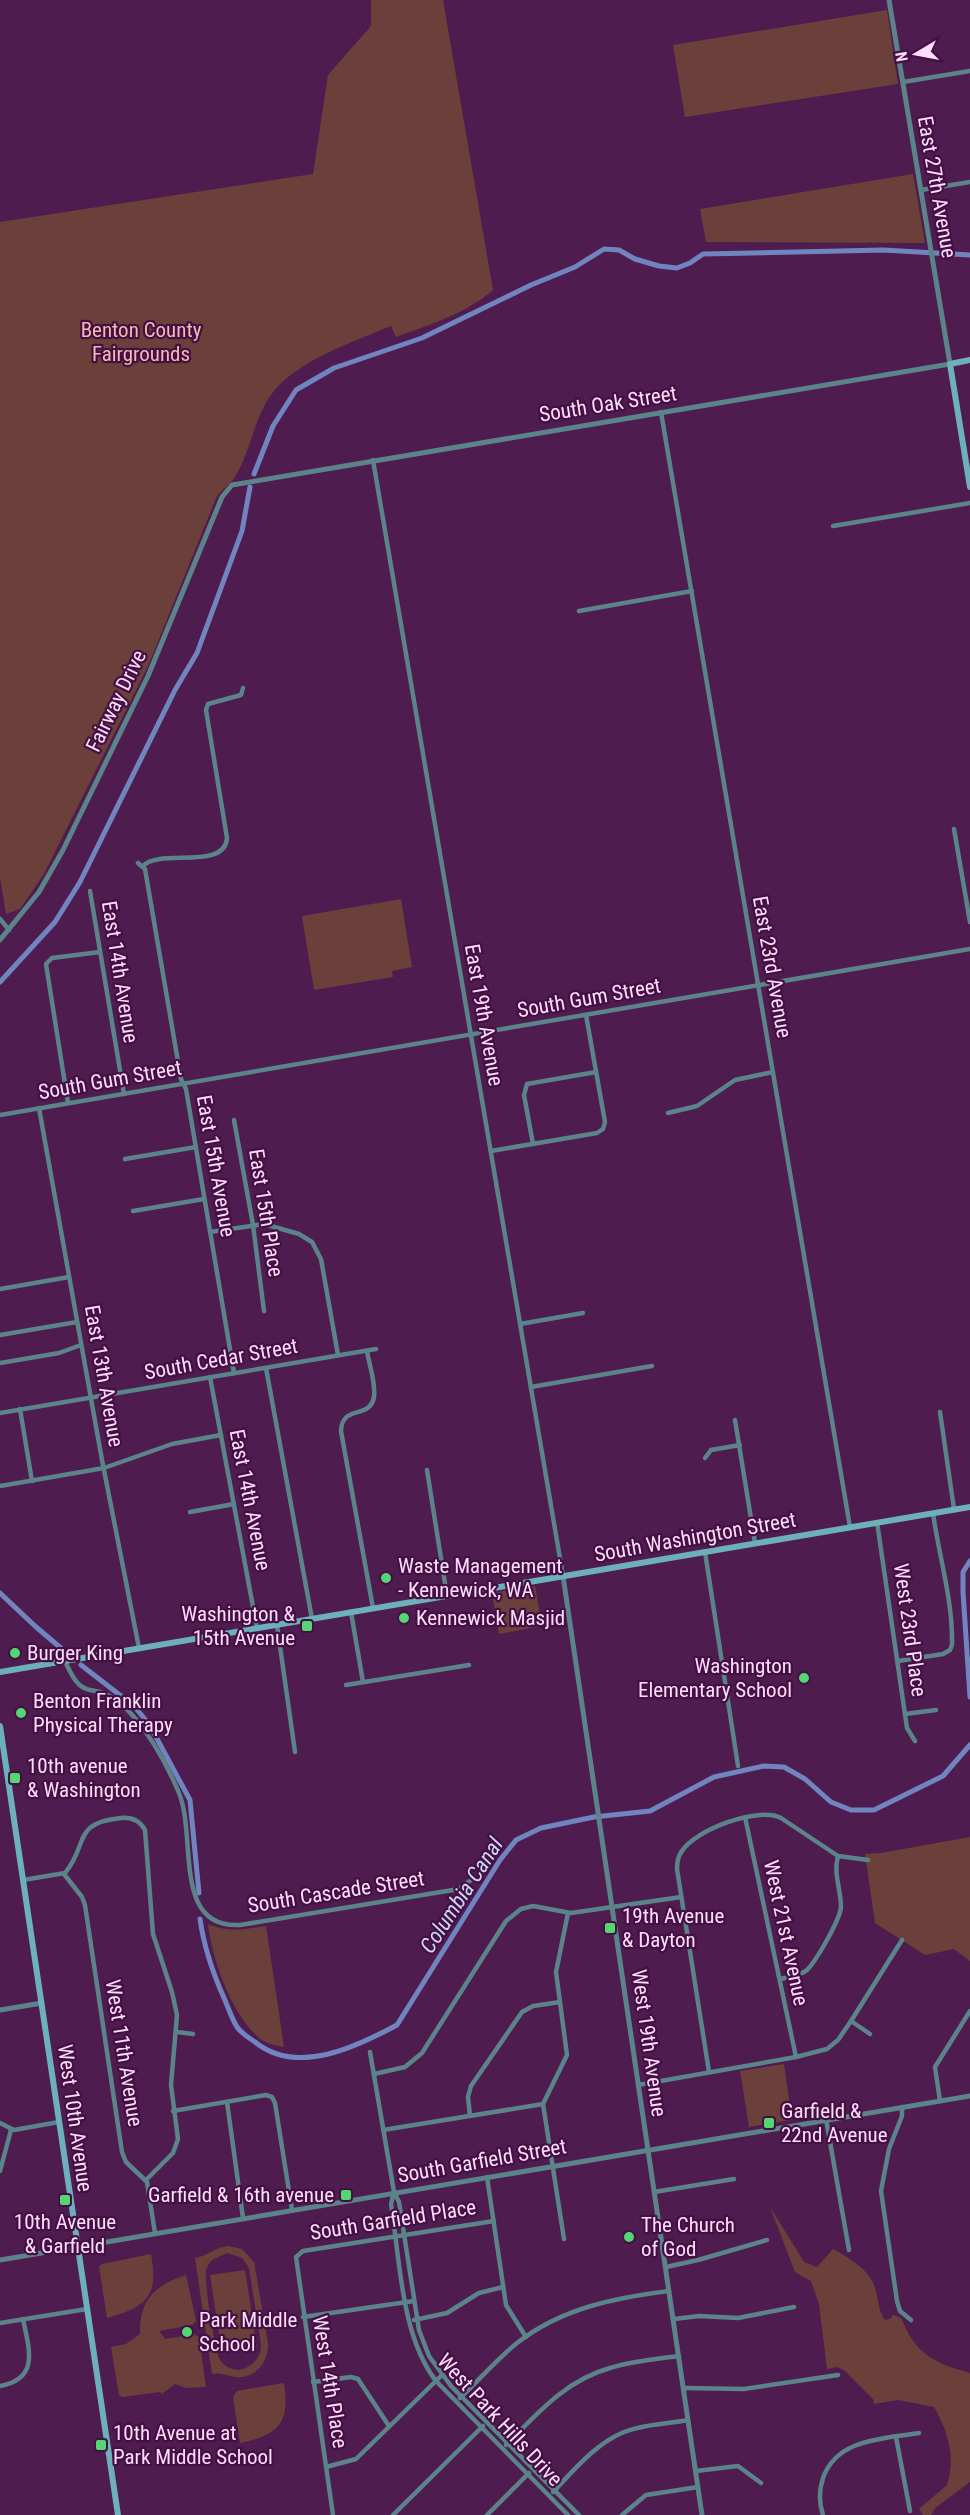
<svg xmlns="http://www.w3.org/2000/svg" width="970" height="2515" font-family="'Roboto Condensed',sans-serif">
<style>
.green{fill:#6b403a;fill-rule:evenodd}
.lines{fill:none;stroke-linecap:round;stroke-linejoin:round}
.canal{stroke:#7085bf;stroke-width:5}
.minor{stroke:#5a848a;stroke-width:4.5}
.tertiary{stroke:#5a848a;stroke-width:5}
.secondary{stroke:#6bb0bb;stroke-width:6}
.poi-dot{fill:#54d672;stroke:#441044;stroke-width:2}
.labels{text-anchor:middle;stroke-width:4.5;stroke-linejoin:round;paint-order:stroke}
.street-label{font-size:21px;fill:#fdddfb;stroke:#441044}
.park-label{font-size:21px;fill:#f6b8af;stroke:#441044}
.poi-label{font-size:21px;fill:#fdddfb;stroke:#441044;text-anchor:start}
.water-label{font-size:22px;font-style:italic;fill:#c9d7f8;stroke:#441044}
</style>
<rect width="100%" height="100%" fill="#4f1c4f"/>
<g class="green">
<path d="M371,0H443L493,290C467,313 429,325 396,337L391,326C355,341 299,360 274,391C254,415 252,449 236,475C232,483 223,488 217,496L148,666L44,874L20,909L6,914L0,877V222L313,174L328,75L371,26Z"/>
<polygon points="887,10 898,84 685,117 673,45"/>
<polygon points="913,174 925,243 706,242 700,209"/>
<polygon points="401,899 412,967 392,971 393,977 314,990 302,916"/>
<polygon points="535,1586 542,1626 499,1634 492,1593"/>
<polygon points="970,1837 970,1961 954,1949 925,1955 875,1923 865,1854 881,1853"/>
<path d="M208,1924C228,1933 245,1929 266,1926L284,2047C273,2045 263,2043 255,2034C230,2010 212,1958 208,1924Z"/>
<polygon points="784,2064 792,2120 749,2127 740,2071"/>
<path d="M770,2207L804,2262L817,2267L833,2249C846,2256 863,2266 871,2279C879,2291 876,2308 885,2320L890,2319L893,2315L901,2318C905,2325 907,2333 912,2339C925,2360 948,2367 970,2373V2482L935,2508L931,2515H923L919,2509L947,2485C956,2456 948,2432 934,2407L898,2400L874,2404L873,2399L844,2370L837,2367L827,2369L819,2304L811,2281L795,2272Z"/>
<path d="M228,2246L242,2249L254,2262L268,2343C269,2361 256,2379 236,2377C227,2376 222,2372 212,2374L195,2258C208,2256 215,2247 228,2246ZM227,2253L242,2258L249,2268L261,2344C262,2366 234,2380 220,2360C215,2352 204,2282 206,2272C206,2267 209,2264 212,2260Z"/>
<path d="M151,2254C159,2297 146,2307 107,2318L99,2266L102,2264Z"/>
<polygon points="245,2270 257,2348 222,2353 210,2275"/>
<path d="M186,2275L196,2321L192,2325L159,2331L165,2339L194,2334L199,2337L206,2387L186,2388L175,2384L162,2394L160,2392L122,2397L119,2395L111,2347L126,2344L140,2334C139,2300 155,2285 186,2275Z"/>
<path d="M284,2383C290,2423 279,2435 240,2443L233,2397L237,2391Z"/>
</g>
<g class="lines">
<g class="canal">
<polyline points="254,474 273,426 296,390 334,368 422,338 531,285 575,267 604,249 619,250 635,259 659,266 677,268 690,263 703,254 883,250 970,255"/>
<polyline points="0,982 55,922 80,882 175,690 197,653 242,531 250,487"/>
<polyline points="970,1561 963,1572 963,1592 970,1697"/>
<polyline points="0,1593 36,1627 68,1654"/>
<polyline points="81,1665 134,1706 149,1724 190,1800 199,1893"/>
<path d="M200,1919C204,1948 212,1971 224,1998C228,2007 232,2019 237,2027C241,2033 249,2038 255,2042C297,2076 356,2047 397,2025L500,1860L516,1840L541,1828L594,1817L650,1811L714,1777L764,1766L784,1767L805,1779L831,1802L851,1810H874L943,1776L970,1745"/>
</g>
<g class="minor">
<polyline points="903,82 970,71"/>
<polyline points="921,190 970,182"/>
<polyline points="661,412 850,1527"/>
<polyline points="373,460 563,1576"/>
<polyline points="833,526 970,503"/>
<polyline points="579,611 692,591"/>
<polyline points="954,829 970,922"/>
<polyline points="138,863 145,869 181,1079 186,1089 234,1373"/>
<path d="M143,866C159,848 225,871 227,838L206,710L208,704L241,695L243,688"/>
<polyline points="90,891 124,1094"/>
<polyline points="0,919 9,930"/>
<polyline points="68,1103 46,964 52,958 100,952"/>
<polyline points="39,1108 102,1460 139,1648"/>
<polyline points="668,1113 697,1106 735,1080 773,1072"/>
<polyline points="0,1115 970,949"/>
<polyline points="234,1120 253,1225 264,1311"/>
<polyline points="533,1144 524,1095 527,1084 596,1072"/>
<polyline points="491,1151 597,1133 603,1129 605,1122 586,1015"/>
<polyline points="125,1159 196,1147"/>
<polyline points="133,1211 204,1199"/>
<polyline points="210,1232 264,1224 299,1234 312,1242 321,1259 338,1355"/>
<polyline points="0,1289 69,1277"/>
<polyline points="520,1324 583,1313"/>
<polyline points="0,1335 77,1322"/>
<path d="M367,1351C369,1364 376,1383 374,1397C370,1420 342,1404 341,1431L373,1608"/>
<polyline points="0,1363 59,1353 81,1345"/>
<polyline points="266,1368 312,1619"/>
<polyline points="210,1377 257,1628"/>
<polyline points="531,1387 652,1366"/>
<polyline points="20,1409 32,1481"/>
<polyline points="940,1412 954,1509"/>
<polyline points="0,1413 376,1349"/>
<polyline points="735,1420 755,1543"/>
<polyline points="705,1458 711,1450 740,1445"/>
<polyline points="427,1470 447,1596"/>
<polyline points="0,1486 104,1468 172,1444 221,1435"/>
<polyline points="190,1512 234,1504"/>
<polyline points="877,1522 907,1728 915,1741"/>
<polyline points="705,1552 738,1766"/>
<polyline points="351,1612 363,1682"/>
<polyline points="277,1625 295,1752"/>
<path d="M65,1661C84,1705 91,1680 119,1702C145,1724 166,1762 179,1793C197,1837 172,1929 240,1925L459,1889L471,1880"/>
<path d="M898,1661L943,1654L950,1650L952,1645C953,1600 939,1557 933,1513"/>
<polyline points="346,1685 469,1665"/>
<polyline points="905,1714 936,1710"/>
<polyline points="745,1817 796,2057"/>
<polyline points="64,1874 82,1897 85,1905 122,2152 126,2162 147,2182 155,2233"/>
<path d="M23,1880L65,1873C89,1845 71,1823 121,1818C132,1817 140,1821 145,1830L153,1934L172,1992L177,2015L171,2085L178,2139L173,2153L146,2180"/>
<path d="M780,1979C788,1977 800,1976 807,1970C816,1961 840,1920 841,1907C841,1889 833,1874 838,1856"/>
<polyline points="851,2021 870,2034"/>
<polyline points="177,2032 193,2034"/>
<polyline points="370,2052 394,2192 399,2202 419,2330 429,2356 451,2386 579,2515"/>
<path d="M709,2072L677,1869C677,1863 678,1856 682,1851C695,1830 758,1806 781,1818L838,1856L868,1860"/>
<polyline points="374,2074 405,2067 422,2053 506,1921 521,1909 533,1906 571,1913 681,1897"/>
<polyline points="638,2085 796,2057 827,2049 838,2040 851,2021 902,1940"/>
<polyline points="940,2101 935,2067 970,2011"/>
<polyline points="227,2102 243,2218"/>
<polyline points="902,2107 902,2116 889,2149 881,2191 897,2301 900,2311 911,2320"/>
<polyline points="173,2111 266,2095 272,2097 275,2103 292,2210"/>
<polyline points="470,2116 468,2097 471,2086 522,2012 533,2006 560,2002"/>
<polyline points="826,2119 849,2250"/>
<polyline points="0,2123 14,2130 59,2122"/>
<polyline points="383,2130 543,2104"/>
<polyline points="0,2171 11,2130"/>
<polyline points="487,2177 506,2305 526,2337"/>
<path d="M394,2192L391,2204C400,2260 401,2336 436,2381L568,2515"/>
<polyline points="654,2192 734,2179"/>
<polyline points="564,2239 543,2104 567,2055 556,1972 568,1913"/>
<polyline points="666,2267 698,2260 767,2240"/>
<polyline points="303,2317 414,2301"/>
<polyline points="674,2319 699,2316 738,2318 794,2307"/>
<polyline points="414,2320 447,2313 479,2293 503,2287"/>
<polyline points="0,2323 87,2309"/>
<polyline points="313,2382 351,2377 358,2379 389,2426"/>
<path d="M0,2386C40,2379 29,2349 23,2319"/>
<polyline points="683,2388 744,2389 838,2375"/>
<path d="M460,2398C479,2380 497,2359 517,2343C562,2308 614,2298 669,2291"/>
<polyline points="896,2437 910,2511"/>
<path d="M506,2445C537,2414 566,2380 610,2368C632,2361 656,2359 679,2356"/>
<polyline points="326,2467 356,2459 442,2375"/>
<polyline points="696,2471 738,2466 761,2483"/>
<path d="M553,2492C574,2470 595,2444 624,2432C643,2424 668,2424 688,2420"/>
<polyline points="333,2515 296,2257 303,2251 494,2221"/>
<polyline points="393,2515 483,2426"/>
<polyline points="487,2515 529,2473"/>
<polyline points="622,2515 646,2495 698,2487"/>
<path d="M823,2515C819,2503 819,2490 823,2478C837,2438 884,2439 919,2433"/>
</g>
<g class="tertiary">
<polyline points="0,940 39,892 63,850 148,676 222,497 232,485 950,364 889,0"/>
<polyline points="563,1576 702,2515"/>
<polyline points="0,2010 42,2003"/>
<polyline points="0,2260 970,2096"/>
</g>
<g class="secondary">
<polyline points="970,360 950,364 970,487"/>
<polyline points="0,1672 970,1507"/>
<polyline points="0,1726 118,2515"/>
</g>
</g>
<g class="poi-dot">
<circle cx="386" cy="1578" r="6"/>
<circle cx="404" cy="1618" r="6"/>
<rect x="301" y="1620" width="12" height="12" rx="3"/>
<circle cx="15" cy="1653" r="6"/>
<circle cx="804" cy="1678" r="6"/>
<circle cx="21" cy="1713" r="6"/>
<rect x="9" y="1772" width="12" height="12" rx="3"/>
<rect x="604" y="1922" width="12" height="12" rx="3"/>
<rect x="763" y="2117" width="12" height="12" rx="3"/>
<rect x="340" y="2189" width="12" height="12" rx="3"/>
<rect x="59" y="2194" width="12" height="12" rx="3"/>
<circle cx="629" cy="2237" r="6"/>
<circle cx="187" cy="2332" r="6"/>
<rect x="95" y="2439" width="12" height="12" rx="3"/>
</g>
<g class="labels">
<g class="street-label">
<text transform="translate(937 187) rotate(80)" y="7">East 27th Avenue</text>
<text transform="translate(608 404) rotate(-9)" y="7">South Oak Street</text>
<text transform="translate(116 701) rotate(-64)" y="7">Fairway Drive</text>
<text transform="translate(772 967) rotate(80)" y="7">East 23rd Avenue</text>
<text transform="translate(120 972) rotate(81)" y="7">East 14th Avenue</text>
<text transform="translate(589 998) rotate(-10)" y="7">South Gum Street</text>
<text transform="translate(484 1015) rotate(80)" y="7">East 19th Avenue</text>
<text transform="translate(110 1080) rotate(-10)" y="7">South Gum Street</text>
<text transform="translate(216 1166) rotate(80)" y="7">East 15th Avenue</text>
<text transform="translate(266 1213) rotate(81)" y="7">East 15th Place</text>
<text transform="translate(221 1359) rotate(-10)" y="7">South Cedar Street</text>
<text transform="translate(104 1376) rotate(80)" y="7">East 13th Avenue</text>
<text transform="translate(250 1500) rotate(79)" y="7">East 14th Avenue</text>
<text transform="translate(695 1537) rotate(-10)" y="7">South Washington Street</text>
<text transform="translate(910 1630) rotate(82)" y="7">West 23rd Place</text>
<text transform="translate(336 1892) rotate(-9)" y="7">South Cascade Street</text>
<text transform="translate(786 1933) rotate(78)" y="7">West 21st Avenue</text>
<text transform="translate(649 2043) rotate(82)" y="7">West 19th Avenue</text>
<text transform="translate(124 2053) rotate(81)" y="7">West 11th Avenue</text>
<text transform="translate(75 2118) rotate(82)" y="7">West 10th Avenue</text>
<text transform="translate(482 2161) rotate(-10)" y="7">South Garfield Street</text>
<text transform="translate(393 2220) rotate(-9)" y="7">South Garfield Place</text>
<text transform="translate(330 2382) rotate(81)" y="7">West 14th Place</text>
<text transform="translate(500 2420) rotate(47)" y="7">West Park Hills Drive</text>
</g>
<g class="park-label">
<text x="141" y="337">Benton County<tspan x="141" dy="24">Fairgrounds</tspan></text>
</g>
<g class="poi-label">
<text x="398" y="1573">Waste Management<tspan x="398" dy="24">- Kennewick, WA</tspan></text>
<text x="295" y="1621" text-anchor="end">Washington &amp;<tspan x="295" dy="24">15th Avenue</tspan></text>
<text x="416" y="1625">Kennewick Masjid</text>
<text x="27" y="1660">Burger King</text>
<text x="792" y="1673" text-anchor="end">Washington<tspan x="792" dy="24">Elementary School</tspan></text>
<text x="33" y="1708">Benton Franklin<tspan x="33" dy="24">Physical Therapy</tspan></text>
<text x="27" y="1773">10th avenue<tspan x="27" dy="24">&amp; Washington</tspan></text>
<text x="622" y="1923">19th Avenue<tspan x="622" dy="24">&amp; Dayton</tspan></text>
<text x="781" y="2118">Garfield &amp;<tspan x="781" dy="24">22nd Avenue</tspan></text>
<text x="334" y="2202" text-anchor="end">Garfield &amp; 16th avenue</text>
<text x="65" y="2229" text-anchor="middle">10th Avenue<tspan x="65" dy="24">&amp; Garfield</tspan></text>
<text x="641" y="2232">The Church<tspan x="641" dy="24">of God</tspan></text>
<text x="199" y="2327">Park Middle<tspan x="199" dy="24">School</tspan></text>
<text x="113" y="2440">10th Avenue at<tspan x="113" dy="24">Park Middle School</tspan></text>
</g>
<g class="water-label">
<text transform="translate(461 1895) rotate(-57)" y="8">Columbia Canal</text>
</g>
</g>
<g transform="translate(916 54) rotate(260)" stroke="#441044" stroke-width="4.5" paint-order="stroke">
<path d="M0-4.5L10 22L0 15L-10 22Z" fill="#fdddfb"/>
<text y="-9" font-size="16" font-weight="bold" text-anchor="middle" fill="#fdddfb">N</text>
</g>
</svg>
